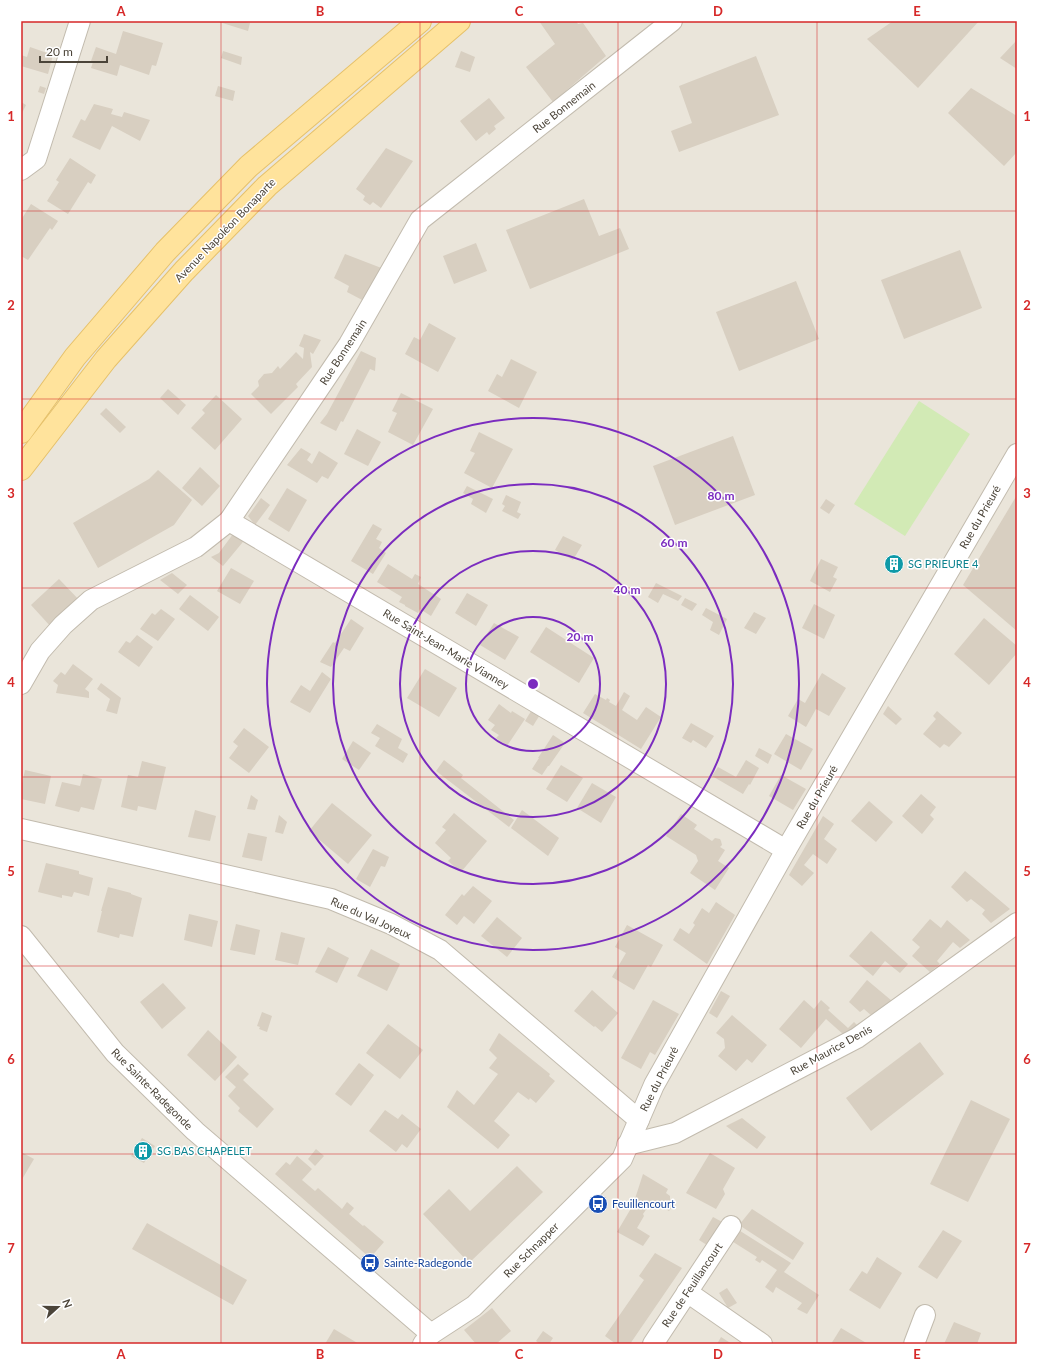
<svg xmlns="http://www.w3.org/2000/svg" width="1038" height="1365" font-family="Lato,sans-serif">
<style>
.residential{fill:#eae5da}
.green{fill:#d2eab5}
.building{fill:#d8cfc1}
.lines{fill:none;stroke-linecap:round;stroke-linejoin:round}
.street-casing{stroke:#c2bbae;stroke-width:22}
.primary-casing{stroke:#e6c16a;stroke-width:24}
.street{stroke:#fff;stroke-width:20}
.primary{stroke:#ffe39c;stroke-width:22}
.grid{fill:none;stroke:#d62828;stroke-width:1;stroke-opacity:0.55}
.ring{fill:none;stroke:#7b2cbf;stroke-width:2}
.labels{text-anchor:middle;stroke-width:3;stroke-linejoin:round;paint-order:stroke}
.street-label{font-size:11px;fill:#4b4439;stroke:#fff}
.culture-label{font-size:11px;fill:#0d838f;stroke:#fff;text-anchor:start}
.transit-label{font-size:11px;fill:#164399;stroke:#fff;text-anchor:start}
.centre{fill:#7b2cbf;stroke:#fff;stroke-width:2}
.ring-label{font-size:12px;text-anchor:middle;font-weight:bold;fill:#7b2cbf;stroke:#fff;stroke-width:3;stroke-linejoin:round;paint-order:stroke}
.neatline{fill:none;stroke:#d62828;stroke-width:1.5}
.grid-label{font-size:13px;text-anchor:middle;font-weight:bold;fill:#d62828}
</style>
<rect width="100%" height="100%" fill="#f6f3ec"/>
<rect class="residential" x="21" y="21" width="996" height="1323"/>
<polygon class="green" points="919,401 970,434 905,536 854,504"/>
<g class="building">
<polygon points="216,21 242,21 250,23 248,31"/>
<polygon points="539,21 576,21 578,24 583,23 606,56 553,102 526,67 555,44"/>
<polygon points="893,21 979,21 918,88 867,39"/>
<polygon points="123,31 163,43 156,66 152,65 149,75 120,65 117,76 91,68 93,62 91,61 96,47 116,54"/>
<polygon points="1017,40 1017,69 1000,58"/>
<polygon points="30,47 53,55 48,74 21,66 21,55 27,57"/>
<polygon points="223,51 242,57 241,65 221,58"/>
<polygon points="461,51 475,57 470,72 455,67"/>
<polygon points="756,56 779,115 679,152 671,131 692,123 679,86"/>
<polygon points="40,86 46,88 44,94 38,92"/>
<polygon points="218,86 235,91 233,101 215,96"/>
<polygon points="971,88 1017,116 1017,152 1004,166 948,113"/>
<polygon points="489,98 505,118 494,126 496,129 489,135 487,132 476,141 460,121"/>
<polygon points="21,102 26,105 21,115"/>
<polygon points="94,104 113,109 111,114 122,117 124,112 150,120 140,141 112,126 100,150 72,137 81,119 85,121"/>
<polygon points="386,148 413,161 381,208 373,202 370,205 363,200 365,196 356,189"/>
<polygon points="70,158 96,175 91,184 88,182 68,214 47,201 59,182 56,180"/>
<polygon points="584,199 599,236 620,228 629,249 530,289 506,230"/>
<polygon points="31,204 58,221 52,230 50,228 28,260 21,256 21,220"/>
<polygon points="476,243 487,271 454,284 443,256"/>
<polygon points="960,250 982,308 904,339 881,280"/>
<polygon points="345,254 384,269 366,302 347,292 349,286 334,278"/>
<polygon points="796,281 819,339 739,371 716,312"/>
<polygon points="429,323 456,338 438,372 405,354 414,337 420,340"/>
<polygon points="304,334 321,340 313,354 310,352 312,367 296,384 298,387 271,414 251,394 259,386 258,381 264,374 272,373 278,366 280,369 296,352 303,359 304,348 299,346"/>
<polygon points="361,351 376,358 375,371 370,369 343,422 341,421 336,431 320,423 327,414"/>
<polygon points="511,359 537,372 519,408 488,391 497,374 502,377"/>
<polygon points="168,389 186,405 178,415 160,398"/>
<polygon points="401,393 433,409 413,445 388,432 397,413 392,411"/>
<polygon points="216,395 242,419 215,450 191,428 205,413 202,410"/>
<polygon points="106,408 126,427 120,433 100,414"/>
<polygon points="357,429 381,442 368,466 344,454"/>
<polygon points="479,432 513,449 492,488 464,473 475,453 470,451"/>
<polygon points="733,436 755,495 675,525 653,466"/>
<polygon points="301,448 311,454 307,460 312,464 319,451 338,463 328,479 322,476 317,483 287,465"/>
<polygon points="200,467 220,486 202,506 182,488"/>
<polygon points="158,470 192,500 174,525 98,568 73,523 149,479"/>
<polygon points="467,486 493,499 486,513 471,504 473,499 463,493"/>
<polygon points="287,488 307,500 289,532 268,519"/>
<polygon points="506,495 521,502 517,512 521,514 518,519 502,511 505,506 502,504"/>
<polygon points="1017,495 1017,631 963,585"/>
<polygon points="261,498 270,505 255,525 248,516"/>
<polygon points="826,499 835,505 829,514 820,508"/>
<polygon points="373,524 382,529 376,539 382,542 379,548 386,553 373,574 351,561"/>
<polygon points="236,530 247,537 223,566 211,557 219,553"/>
<polygon points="563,536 582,545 573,560 555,550"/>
<polygon points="891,556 902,562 898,572 886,566"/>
<polygon points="821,559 838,567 833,577 837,579 830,592 810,581"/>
<polygon points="388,564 412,579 415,574 421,577 418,584 441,599 431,616 420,609 418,613 405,606 405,605 399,602 402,597 377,582"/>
<polygon points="231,568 254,581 240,604 217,591"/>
<polygon points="172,573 187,585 178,594 160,580"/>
<polygon points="59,579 81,602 52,628 31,605"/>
<polygon points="656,583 682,596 678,601 663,594 658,603 648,597"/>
<polygon points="467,593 488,605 476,626 455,613"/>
<polygon points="190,595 219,617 208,631 179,609"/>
<polygon points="685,598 697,604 692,611 681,605"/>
<polygon points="814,604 835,615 824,639 802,628"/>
<polygon points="706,608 727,619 719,635 710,630 713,622 702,615"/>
<polygon points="161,609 175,619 158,641 140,629 152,613 155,615"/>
<polygon points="754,612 766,618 756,634 744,628"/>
<polygon points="984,618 1017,646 1017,653 989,685 954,654"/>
<polygon points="351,619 364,628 350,651 344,648 331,667 320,662 333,642 335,643"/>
<polygon points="494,623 519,637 505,660 480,645"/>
<polygon points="546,627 594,658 579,683 530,652"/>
<polygon points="137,635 153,647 139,667 118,652 126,641 130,643"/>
<polygon points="73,664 93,679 85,689 89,692 89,698 56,693 58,685 53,681 61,672 65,675"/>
<polygon points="425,669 457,688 439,717 407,698"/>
<polygon points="322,672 331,679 310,713 290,702 301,685 310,691"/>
<polygon points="822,673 846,688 829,716 816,709 806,727 788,716 798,699 805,703"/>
<polygon points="101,683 121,698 117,714 106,711 110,699 97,689"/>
<polygon points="624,692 630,696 622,710 637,720 646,707 661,717 641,749 583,713 595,694 606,700 607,698 610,700 609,702 616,706"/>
<polygon points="499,704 511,713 512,711 525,719 507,746 496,738 499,735 491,730 495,725 488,720"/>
<polygon points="888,706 902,719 896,725 883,714"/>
<polygon points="533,708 541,713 533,726 525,721"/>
<polygon points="937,711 962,733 949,747 944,744 940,748 923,734 936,719 933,716"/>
<polygon points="691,723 714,736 706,748 693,740 691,743 682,738"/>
<polygon points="377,724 402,739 398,748 408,754 403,763 375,746 380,738 371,733"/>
<polygon points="244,728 269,747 249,773 229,758 238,746 233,742"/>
<polygon points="786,734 813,749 801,770 774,754"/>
<polygon points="553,735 565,743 549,766 548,766 542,775 532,769 539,758 538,758"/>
<polygon points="353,741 371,753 359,770 342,759"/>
<polygon points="759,748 772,755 768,764 755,756"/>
<polygon points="444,760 463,775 461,778 514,820 509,827 436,771"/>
<polygon points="746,760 759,768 750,785 749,784 743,794 712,776 718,767 736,777"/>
<polygon points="142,761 166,767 156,810 138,806 137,811 121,807 128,775 138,777"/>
<polygon points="561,765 583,778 567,802 546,789"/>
<polygon points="25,770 51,776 45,804 21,799 21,788"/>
<polygon points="83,774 102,779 94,810 81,807 79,812 55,806 62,782 80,786"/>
<polygon points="781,775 806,789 793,810 769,796"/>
<polygon points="592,783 616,797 601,823 577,808"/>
<polygon points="921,794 936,807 930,815 934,819 922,834 902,816"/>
<polygon points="251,795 258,800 255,810 247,809"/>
<polygon points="869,801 893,822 876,842 851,821"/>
<polygon points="332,803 372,835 348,864 309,831"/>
<polygon points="195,810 216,816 210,841 188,837"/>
<polygon points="522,810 559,838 548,856 511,828"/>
<polygon points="454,813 487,841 461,872 448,861 451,858 435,843 446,830 442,827"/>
<polygon points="681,814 697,825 694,829 712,841 715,838 720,839 721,841 722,845 720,847 725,850 718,861 729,868 715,890 690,873 698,861 696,855 666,836"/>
<polygon points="279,815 287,822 283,834 275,832"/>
<polygon points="823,816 834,824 824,839 837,849 827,864 813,854 804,865 814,873 802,886 789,875"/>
<polygon points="248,833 267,837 262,861 242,857"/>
<polygon points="373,849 389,857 385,867 381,866 370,887 356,879"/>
<polygon points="46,863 79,871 79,874 93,878 89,896 74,892 72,897 62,895 62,898 38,892"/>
<polygon points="965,871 1010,909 991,923 982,914 985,910 971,899 967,902 951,887"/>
<polygon points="473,886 492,901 474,924 464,916 457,925 445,915 462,894 464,896"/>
<polygon points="108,887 131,893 131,894 142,898 133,937 120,934 119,938 97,932 102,911 101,911"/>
<polygon points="716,902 735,915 707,964 673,940 680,928 689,934 695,925 693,923 702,908 709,913"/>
<polygon points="189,914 218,921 212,947 184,940"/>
<polygon points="497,917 522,938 507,957 481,936"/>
<polygon points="930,919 941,928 947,920 970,940 960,948 953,942 937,961 940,964 930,972 912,956 920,947 912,940"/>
<polygon points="236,924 260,930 255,955 230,950"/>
<polygon points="627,925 663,945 651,967 648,965 634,990 612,977 626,953 615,947"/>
<polygon points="871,931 908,964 900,973 885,961 873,976 849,956"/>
<polygon points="281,932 305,938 298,965 275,960"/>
<polygon points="328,947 349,958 337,983 315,972"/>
<polygon points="371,949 400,964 387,991 357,976"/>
<polygon points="867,980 892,1001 873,1017 864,1009 860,1012 849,1002"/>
<polygon points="163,983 186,1008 162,1029 140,1002"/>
<polygon points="592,990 618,1013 602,1032 595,1026 594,1027 574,1011"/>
<polygon points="721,991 730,996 717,1018 709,1013"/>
<polygon points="653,1000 679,1014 655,1055 650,1052 641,1069 621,1058"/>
<polygon points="804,1000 814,1009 821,1000 830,1008 828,1010 848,1028 854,1022 859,1027 844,1035 826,1019 801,1048 779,1029"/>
<polygon points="262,1012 272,1016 267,1032 259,1029 260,1027 257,1026"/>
<polygon points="732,1015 767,1045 752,1063 747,1059 736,1071 718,1056 725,1048 724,1039 716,1033"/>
<polygon points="388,1024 423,1050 400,1079 366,1053"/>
<polygon points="208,1030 237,1057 215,1081 187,1055"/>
<polygon points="499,1033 550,1074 549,1076 555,1081 536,1103 530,1098 529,1100 518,1092 494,1121 510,1135 498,1149 447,1107 457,1090 474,1105 498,1074 489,1068 497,1058 489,1050"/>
<polygon points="920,1042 944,1074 871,1131 846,1098"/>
<polygon points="359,1063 374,1075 351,1106 335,1094"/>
<polygon points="238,1064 249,1074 243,1080 274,1109 257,1128 238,1111 240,1108 228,1096 236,1087 225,1077"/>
<polygon points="971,1100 1010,1119 968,1202 930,1184"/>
<polygon points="385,1110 398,1119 402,1114 421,1129 407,1148 402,1144 396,1152 369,1131"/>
<polygon points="742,1118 766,1137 757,1149 726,1126"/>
<polygon points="142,1138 155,1146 144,1163 131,1156"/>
<polygon points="316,1149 324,1156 315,1166 308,1159"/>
<polygon points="21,1152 34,1159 21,1181"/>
<polygon points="710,1153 735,1168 723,1189 725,1194 716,1209 686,1193"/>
<polygon points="297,1156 312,1169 302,1180 315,1191 318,1188 342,1209 347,1202 354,1208 349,1214 363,1226 364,1225 384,1242 370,1258 275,1174 286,1162 290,1165"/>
<polygon points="517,1166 543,1192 469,1263 423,1214 449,1189 470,1211"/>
<polygon points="643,1174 668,1189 666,1193 670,1196 670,1201 674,1204 669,1211 652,1201 643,1214 644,1216 637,1228 650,1236 643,1246 617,1232 633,1205"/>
<polygon points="752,1209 804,1243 793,1260 739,1225"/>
<polygon points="713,1217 726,1224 710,1247 699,1240"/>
<polygon points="147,1223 247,1280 233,1305 132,1249"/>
<polygon points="737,1229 791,1263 784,1272 819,1295 807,1314 797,1309 802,1303 776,1287 773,1293 765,1287 777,1270 762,1260 760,1263 755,1260 757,1257 730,1240"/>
<polygon points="943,1230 962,1241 937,1279 918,1267"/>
<polygon points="655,1253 682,1268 630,1344 616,1344 605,1336 644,1280 639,1276"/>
<polygon points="877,1257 902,1273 880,1309 849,1290 862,1271 867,1274"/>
<polygon points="727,1288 737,1303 728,1308 719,1293"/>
<polygon points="492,1308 511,1331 496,1344 476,1344 464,1330"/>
<polygon points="954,1322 981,1333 977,1344 944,1344"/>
<polygon points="841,1328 868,1344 831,1344"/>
<polygon points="334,1329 359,1344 325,1344"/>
<polygon points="543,1331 553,1338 549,1344 540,1344 536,1341"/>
<polygon points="721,1337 732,1344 717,1344"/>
</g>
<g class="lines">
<defs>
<g id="street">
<polyline points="21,170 36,159 80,21"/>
<polyline points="229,521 786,850"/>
<polyline points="21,684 40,651 63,625 91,600 196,547 229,521 349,344 420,220 672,21"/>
<polyline points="21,829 331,899 391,924 440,950 639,1120"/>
<polyline points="21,936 115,1053 195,1131 431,1334"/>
<polyline points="627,1145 675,1133 857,1038 1017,923"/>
<polyline points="687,1292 762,1344"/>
<polyline points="423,1344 431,1334 474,1306 622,1159 654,1085 786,850 1017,454"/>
<polyline points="653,1344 731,1226"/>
<polyline points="914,1344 925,1315"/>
</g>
<g id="primary">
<polyline points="21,432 75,357 165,252 249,166 420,21"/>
<polyline points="21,469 106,359 184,271 267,186 459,21"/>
</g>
</defs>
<use href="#street" class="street-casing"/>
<use href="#primary" class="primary-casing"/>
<use href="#street" class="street"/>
<use href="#primary" class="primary"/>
</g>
<path class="grid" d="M221,21V1344M420,21V1344M618,21V1344M817,21V1344M21,211H1017M21,399H1017M21,588H1017M21,777H1017M21,966H1017M21,1154H1017"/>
<g class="ring">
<circle cx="533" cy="684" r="67"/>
<circle cx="533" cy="684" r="133"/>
<circle cx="533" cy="684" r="200"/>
<circle cx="533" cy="684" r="266"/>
</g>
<defs>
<symbol id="building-disc" viewBox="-11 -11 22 22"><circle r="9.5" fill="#0f9aa8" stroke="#fff"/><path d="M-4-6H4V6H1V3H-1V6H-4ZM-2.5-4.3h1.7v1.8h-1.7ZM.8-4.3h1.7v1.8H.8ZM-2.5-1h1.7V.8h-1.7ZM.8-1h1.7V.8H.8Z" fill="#fff"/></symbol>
<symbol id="bus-disc" viewBox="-11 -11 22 22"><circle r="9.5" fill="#1a4fb4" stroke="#fff"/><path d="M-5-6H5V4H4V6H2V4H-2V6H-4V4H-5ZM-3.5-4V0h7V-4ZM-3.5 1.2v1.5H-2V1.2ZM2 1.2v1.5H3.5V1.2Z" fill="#fff"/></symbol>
</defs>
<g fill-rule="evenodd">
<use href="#building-disc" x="883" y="553" width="22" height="22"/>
<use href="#building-disc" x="132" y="1140" width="22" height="22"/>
<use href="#bus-disc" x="587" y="1193" width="22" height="22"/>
<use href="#bus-disc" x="359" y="1252" width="22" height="22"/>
</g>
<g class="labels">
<g class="street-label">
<text transform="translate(564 107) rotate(-38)" y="4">Rue Bonnemain</text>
<text transform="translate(225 230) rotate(-46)" y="4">Avenue Napoléon Bonaparte</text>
<text transform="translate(343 352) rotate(-57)" y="4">Rue Bonnemain</text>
<text transform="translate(980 517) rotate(-60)" y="4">Rue du Prieuré</text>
<text transform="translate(446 649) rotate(31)" y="4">Rue Saint-Jean-Marie Vianney</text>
<text transform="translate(817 797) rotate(-60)" y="4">Rue du Prieuré</text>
<text transform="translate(371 918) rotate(24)" y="4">Rue du Val Joyeux</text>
<text transform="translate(831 1050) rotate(-29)" y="4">Rue Maurice Denis</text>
<text transform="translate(659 1079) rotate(-63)" y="4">Rue du Prieuré</text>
<text transform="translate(152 1089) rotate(45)" y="4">Rue Sainte-Radegonde</text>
<text transform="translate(531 1250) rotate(-45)" y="4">Rue Schnapper</text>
<text transform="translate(692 1285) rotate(-56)" y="4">Rue de Feuillancourt</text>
</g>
<g class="culture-label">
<text x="908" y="568">SG PRIEURE 4</text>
<text x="157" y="1155">SG BAS CHAPELET</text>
</g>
<g class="transit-label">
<text x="612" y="1208">Feuillencourt</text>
<text x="384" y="1267">Sainte-Radegonde</text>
</g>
</g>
<circle cx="533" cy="684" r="6" class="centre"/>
<g class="ring-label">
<text x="721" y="500">80 m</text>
<text x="674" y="547">60 m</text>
<text x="627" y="594">40 m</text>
<text x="580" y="641">20 m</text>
</g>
<rect width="1038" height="1365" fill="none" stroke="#ffffff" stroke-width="44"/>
<g transform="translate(58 1307) rotate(69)" stroke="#ffffff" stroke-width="3" paint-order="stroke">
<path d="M0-3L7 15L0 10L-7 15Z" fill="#4b4439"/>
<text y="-6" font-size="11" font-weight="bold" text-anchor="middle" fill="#4b4439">N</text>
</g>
<path d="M40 56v6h67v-6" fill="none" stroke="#4b4439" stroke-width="2"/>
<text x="46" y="56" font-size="12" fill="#4b4439" stroke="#ffffff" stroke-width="3" paint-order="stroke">20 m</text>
<rect x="22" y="22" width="994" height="1321" class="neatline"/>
<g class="grid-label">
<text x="121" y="16">A</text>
<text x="320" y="16">B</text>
<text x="519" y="16">C</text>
<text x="718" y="16">D</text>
<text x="917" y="16">E</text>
<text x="11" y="121">1</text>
<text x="1027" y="121">1</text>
<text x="11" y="310">2</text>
<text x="1027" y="310">2</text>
<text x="11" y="498">3</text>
<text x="1027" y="498">3</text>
<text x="11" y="687">4</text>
<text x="1027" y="687">4</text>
<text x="11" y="876">5</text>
<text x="1027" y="876">5</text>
<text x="11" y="1064">6</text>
<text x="1027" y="1064">6</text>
<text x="11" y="1253">7</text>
<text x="1027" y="1253">7</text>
<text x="121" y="1359">A</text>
<text x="320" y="1359">B</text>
<text x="519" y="1359">C</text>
<text x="718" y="1359">D</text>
<text x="917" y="1359">E</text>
</g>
</svg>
